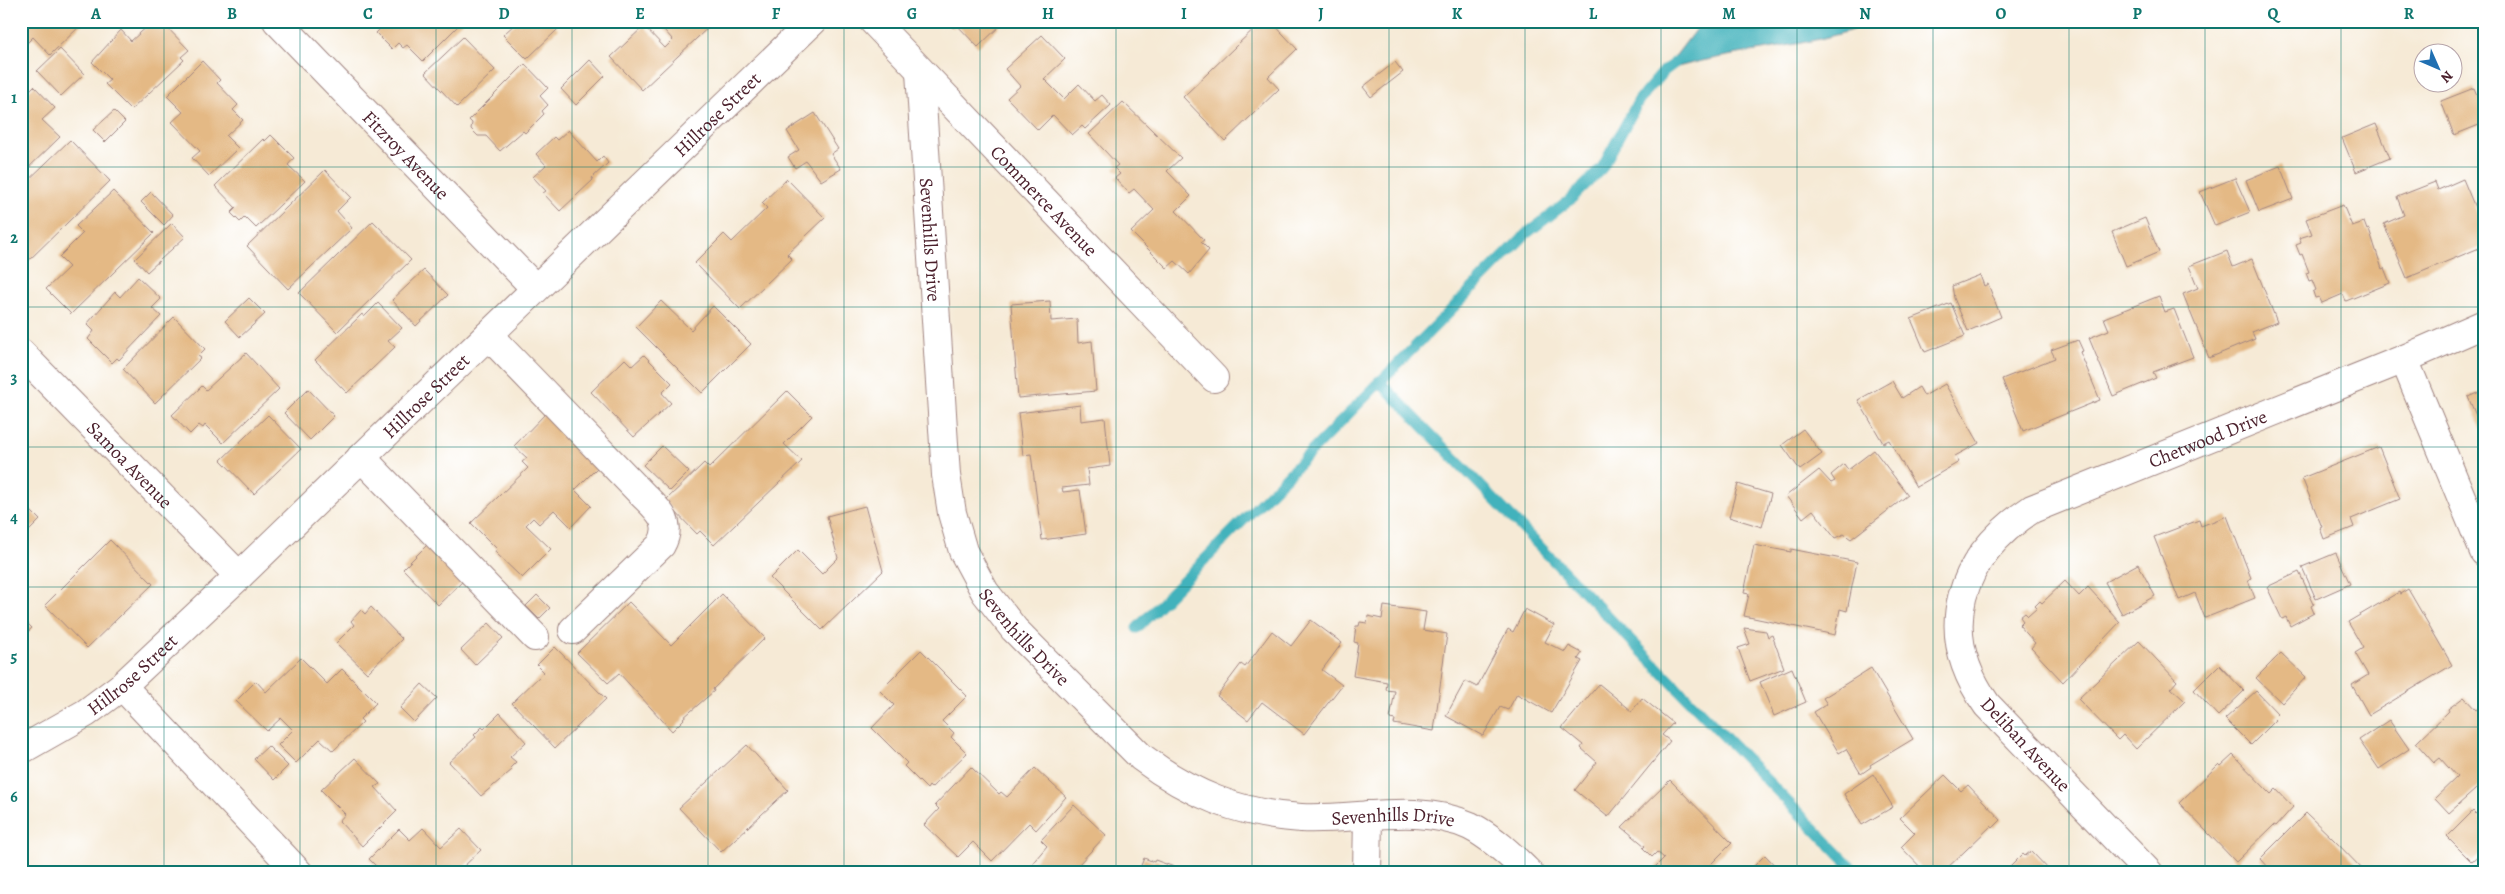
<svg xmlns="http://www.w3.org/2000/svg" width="2505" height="894" font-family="Alegreya,serif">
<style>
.water{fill:#43b2bc;stroke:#466874}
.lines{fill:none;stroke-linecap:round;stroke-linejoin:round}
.stream{stroke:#43b2bc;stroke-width:11}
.building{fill:#e4b985}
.minor-casing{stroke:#a08480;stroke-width:30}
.minor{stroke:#fff;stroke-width:28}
.grid{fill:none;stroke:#0f766e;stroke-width:1;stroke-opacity:0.55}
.labels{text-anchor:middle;stroke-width:4.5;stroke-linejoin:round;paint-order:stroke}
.street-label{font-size:19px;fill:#4a1f2b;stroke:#fff}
.neatline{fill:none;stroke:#0f766e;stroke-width:2}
.grid-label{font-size:16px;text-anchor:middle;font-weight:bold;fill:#0f766e}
</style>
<rect width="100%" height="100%" fill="#fff"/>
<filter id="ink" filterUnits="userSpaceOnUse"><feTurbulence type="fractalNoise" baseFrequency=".02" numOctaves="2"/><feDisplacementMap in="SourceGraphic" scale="10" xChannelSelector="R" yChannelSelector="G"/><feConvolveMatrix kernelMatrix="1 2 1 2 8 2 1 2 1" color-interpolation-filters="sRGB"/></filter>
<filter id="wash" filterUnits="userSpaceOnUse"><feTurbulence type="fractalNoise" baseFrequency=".0096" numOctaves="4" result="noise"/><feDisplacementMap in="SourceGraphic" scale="20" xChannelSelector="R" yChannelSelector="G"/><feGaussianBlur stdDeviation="1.12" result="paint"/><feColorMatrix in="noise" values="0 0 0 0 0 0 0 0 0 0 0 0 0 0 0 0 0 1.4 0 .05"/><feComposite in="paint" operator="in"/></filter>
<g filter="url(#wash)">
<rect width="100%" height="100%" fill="#f6ead6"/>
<path class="water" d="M1702,21H1876C1808,50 1733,49 1664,71Z"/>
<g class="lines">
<g class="stream">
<polyline points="1379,381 1857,873"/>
<polyline points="1137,628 1526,234 1570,200 1602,168 1639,100 1664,71 1676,62"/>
</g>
</g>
<g id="blocks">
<g class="building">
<polygon points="21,21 85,21 50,55 33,37 24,46 21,44"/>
<polygon points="158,21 161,21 189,50 181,57 184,60 131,110 105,84 110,80 92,62 121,30 131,41 149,25 151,27"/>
<polygon points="388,21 463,21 423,61 407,45 403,48 398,43 392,49 376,33"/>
<polygon points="518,21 550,21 558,29 527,59 503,35"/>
<polygon points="656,21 715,21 642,90 611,57 644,26 665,48 673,40"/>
<polygon points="947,21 1005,21 978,47 956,24 953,28"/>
<polygon points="1262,21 1271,21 1297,49 1268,77 1279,89 1225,141 1183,97"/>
<polygon points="1042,35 1065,59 1044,79 1064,99 1079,84 1095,101 1102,95 1111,105 1085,129 1082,126 1072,135 1053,115 1038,130 1007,98 1020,86 1005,69"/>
<polygon points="463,37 495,70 457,107 425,73"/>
<polygon points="60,49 84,74 61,96 37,71"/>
<polygon points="590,60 605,76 576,105 561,89"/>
<polygon points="202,61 220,80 217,83 238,105 233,110 243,120 226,136 238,148 209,176 192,158 200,151 172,122 183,112 167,96"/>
<polygon points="1395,62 1403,72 1371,97 1363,87"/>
<polygon points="525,64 548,88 540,96 548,105 542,111 544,114 525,133 523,131 500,151 486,136 478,136 471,129 472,123 469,120"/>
<polygon points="34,86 55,108 42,120 60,137 23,173 21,170 21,99"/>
<polygon points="2474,88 2484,112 2484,123 2454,135 2441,101"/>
<polygon points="1123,102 1181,158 1167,171 1191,196 1176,211 1204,240 1201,242 1209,250 1189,274 1175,261 1167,268 1131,232 1154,210 1134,189 1129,193 1115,178 1120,174 1114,168 1118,165 1089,134"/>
<polygon points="114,111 125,122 105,142 93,130"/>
<polygon points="815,113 838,149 831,154 841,169 821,181 806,161 795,168 788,157 799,150 787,131"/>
<polygon points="2376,124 2390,158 2356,172 2342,138"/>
<polygon points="568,130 597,162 603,156 608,163 592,178 593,180 560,211 543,193 546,191 533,177 546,165 536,154 554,137 557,140"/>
<polygon points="271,135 294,158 288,165 305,181 256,228 245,217 240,222 231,213 236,208 215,186 263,139 265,141"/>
<polygon points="70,140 110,181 24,265 21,262 21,187"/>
<polygon points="2280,166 2293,199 2259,212 2246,180"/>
<polygon points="325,170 351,197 337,211 352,228 288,289 247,246"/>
<polygon points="2235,178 2250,212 2215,226 2200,192"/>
<polygon points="787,179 825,218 787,254 792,259 740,309 695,263 724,234 732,242 767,208 762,203"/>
<polygon points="2463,179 2484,229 2484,246 2407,278 2384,224 2404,215 2397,197 2435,182 2438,190"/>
<polygon points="113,191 154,233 71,314 46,289 69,267 59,257 83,233 76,226"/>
<polygon points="151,192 173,215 164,225 141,202"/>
<polygon points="2343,205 2352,226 2364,222 2367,230 2369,229 2382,269 2384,268 2390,283 2346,301 2343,294 2322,303 2319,297 2315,298 2313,292 2316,290 2312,280 2309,281 2306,273 2309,272 2302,254 2300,255 2296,245 2301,243 2299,238 2312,234 2306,219"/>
<polygon points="2145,218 2159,252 2126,266 2112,232"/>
<polygon points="373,221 411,260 337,332 299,293"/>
<polygon points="172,223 185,237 147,272 135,259"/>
<polygon points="2227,251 2233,267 2252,259 2277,322 2252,332 2255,339 2209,358 2183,294 2198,288 2189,266"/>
<polygon points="424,270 448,295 416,326 392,300"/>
<polygon points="1980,275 1984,286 1988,284 2001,317 1968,331 1954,298 1952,286"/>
<polygon points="138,277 161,299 152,308 161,316 119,360 117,358 112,363 88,339 94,331 87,324 115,292 120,297"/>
<polygon points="2159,296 2165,312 2174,309 2193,357 2153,372 2156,378 2113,396 2089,338 2109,330 2104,318"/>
<polygon points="249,298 265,314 240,337 225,321"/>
<polygon points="661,301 691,330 713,306 751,344 702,393 636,327"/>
<polygon points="1050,301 1051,321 1077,319 1078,343 1092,341 1096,391 1018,398 1011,304"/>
<polygon points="378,303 402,328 388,341 395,347 347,393 315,360 362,314 364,317"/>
<polygon points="1951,303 1965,336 1925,352 1911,319"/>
<polygon points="174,317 205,349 198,356 201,358 155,403 123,369"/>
<polygon points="2078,340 2083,351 2080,352 2100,400 2023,431 2002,379 2055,358 2051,350"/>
<polygon points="246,353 279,389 223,443 205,425 203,428 199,425 190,434 172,415 202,386 206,390"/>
<polygon points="644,355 672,383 662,393 671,403 634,437 591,392 625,359 632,366"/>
<polygon points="1892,381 1902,398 1919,387 1924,396 1945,384 1979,443 1955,456 1959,462 1916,487 1889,440 1883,443 1858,400"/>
<polygon points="308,389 334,416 310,440 284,413"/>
<polygon points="2484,390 2484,434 2468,397"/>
<polygon points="787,391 812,416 784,444 802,461 714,545 700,531 697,534 665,501 704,463 709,468"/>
<polygon points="1080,405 1081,421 1105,418 1110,466 1087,469 1089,485 1062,488 1063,492 1080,490 1086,534 1042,540 1031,454 1023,455 1018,413"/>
<polygon points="548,411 599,466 575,490 591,506 571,527 554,510 539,524 533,518 526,525 551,549 522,578 495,552 497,549 471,523 528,468 522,462 527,458 514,446"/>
<polygon points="268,415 301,449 254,494 221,460"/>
<polygon points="1803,429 1822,454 1800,470 1782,445"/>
<polygon points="662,446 689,472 670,491 643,465"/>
<polygon points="2379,447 2400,499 2351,519 2354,527 2324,539 2320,528 2322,527 2302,478"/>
<polygon points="1874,450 1908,495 1851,539 1844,534 1835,538 1813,510 1803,518 1786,496 1819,470 1831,483 1835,481 1831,475 1844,464 1848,470"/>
<polygon points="1738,484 1771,494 1762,527 1729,517"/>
<polygon points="21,501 40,520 21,539"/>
<polygon points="865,506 883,571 822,630 770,578 798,550 822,574 838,558 827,516"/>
<polygon points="2227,516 2251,578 2248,580 2255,598 2205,618 2195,593 2179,600 2154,537 2199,520 2201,526"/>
<polygon points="110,540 153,584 87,648 45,605"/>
<polygon points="427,545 463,581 438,605 403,569"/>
<polygon points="1754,545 1791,552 1791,549 1857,562 1847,611 1840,609 1835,635 1744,616 1749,594 1744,593"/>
<polygon points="2336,553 2350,584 2316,599 2302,567"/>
<polygon points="2138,564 2155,596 2122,614 2105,582"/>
<polygon points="2299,572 2314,604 2311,606 2314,613 2290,626 2286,617 2282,619 2267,587"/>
<polygon points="2065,581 2079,596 2088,587 2120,622 2063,682 2031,648 2035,643 2019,625 2023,621 2020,617 2025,613 2028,616 2037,608 2035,606 2040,601 2042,603"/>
<polygon points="2408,589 2452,665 2369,715 2352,685 2368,675 2355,653 2363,648 2348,622 2399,592 2400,594"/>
<polygon points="722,594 765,638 713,689 714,691 683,718 684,719 672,731 619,673 608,683 577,653 629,602 671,645"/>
<polygon points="537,595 550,608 539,619 526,606"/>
<polygon points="1384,606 1426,612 1423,630 1447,634 1434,731 1394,724 1395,720 1390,719 1395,691 1386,690 1387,682 1353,676 1358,643 1354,642 1356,626 1359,626 1360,622 1367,623 1368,616 1382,619"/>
<polygon points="371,607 402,639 367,673 336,643 354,625 351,621 361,610 365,614"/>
<polygon points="1525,609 1554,625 1545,642 1565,652 1569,646 1582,653 1578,659 1582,661 1551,713 1517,694 1508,710 1500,707 1483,736 1446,716 1465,681 1477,687 1508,629 1513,632"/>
<polygon points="22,618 32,628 21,638 21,619"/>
<polygon points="1311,620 1342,643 1322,670 1342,685 1304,734 1262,702 1248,720 1217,696 1241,664 1245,667 1272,631 1291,646"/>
<polygon points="489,623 503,638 475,665 461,650"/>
<polygon points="1744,628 1766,631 1768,637 1772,635 1784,668 1750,681 1738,648 1750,644"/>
<polygon points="2139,641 2177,681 2171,688 2185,701 2136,749 2123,735 2118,740 2078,699"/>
<polygon points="555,647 606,699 555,748 512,703 544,672 537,665"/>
<polygon points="921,650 967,696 942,721 954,733 951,737 967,753 931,788 929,786 927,789 904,766 907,763 872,728 894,705 880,691"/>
<polygon points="2281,653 2306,677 2282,703 2256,678"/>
<polygon points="301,658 327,684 342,669 376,703 360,719 363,722 333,751 320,739 296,763 278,745 293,730 281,718 267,731 236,701 256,681 266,692"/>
<polygon points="2219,665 2244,691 2218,716 2194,690"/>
<polygon points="1792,668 1806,702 1774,716 1760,682"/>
<polygon points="1871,668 1913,739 1870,765 1871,767 1861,774 1846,749 1839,753 1814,712 1827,704 1823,698"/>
<polygon points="422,684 437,698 414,722 400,708"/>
<polygon points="1599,684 1632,711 1642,698 1673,723 1662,735 1670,741 1608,817 1575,790 1597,762 1581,748 1583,745 1562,728"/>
<polygon points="2256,691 2278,714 2274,718 2276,720 2251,745 2225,719"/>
<polygon points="2464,697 2476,710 2482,706 2484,707 2484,782 2449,813 2435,798 2457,777 2440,758 2434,763 2416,743 2449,711 2448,709"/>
<polygon points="500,713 526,742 510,757 516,762 510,768 512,770 481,796 449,762 476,737 474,735 482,727 484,729"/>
<polygon points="2389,720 2409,749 2379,769 2359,740"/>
<polygon points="747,745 788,790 721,852 679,808"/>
<polygon points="268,746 288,766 274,780 254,759"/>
<polygon points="2233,755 2271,794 2276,789 2293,807 2276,826 2274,825 2236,862 2179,803 2219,764 2221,766"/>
<polygon points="355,758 380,784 375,787 397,811 362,846 339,821 345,814 321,790"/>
<polygon points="971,767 999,794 1001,792 1007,797 1035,768 1066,797 1036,830 1029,823 992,861 973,842 958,857 924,825 939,809 935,805"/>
<polygon points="1873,774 1893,807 1862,825 1844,794"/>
<polygon points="1945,775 1961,791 1968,785 2001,820 1993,828 1991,826 1942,873 1926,873 1901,847 1915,833 1900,818"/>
<polygon points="1670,780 1732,843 1702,873 1649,873 1664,858 1657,852 1652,857 1643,848 1645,846 1622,827"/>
<polygon points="1074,805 1106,835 1078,865 1086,873 1024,873 1047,846 1041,840"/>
<polygon points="2473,811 2484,822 2484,851 2472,862 2447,837"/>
<polygon points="2306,813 2334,840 2366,873 2278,873 2271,866 2269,869 2260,859"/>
<polygon points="423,828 441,847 461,829 481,850 462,868 466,873 383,873 369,859 399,829 410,840"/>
<polygon points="2031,851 2052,873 2004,873 2023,854 2025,856"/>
<polygon points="1765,855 1782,873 1747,873"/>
<polygon points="1144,858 1154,862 1155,860 1185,871 1184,873 1138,873"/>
</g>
</g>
</g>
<g filter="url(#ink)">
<use href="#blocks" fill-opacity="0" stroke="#a08480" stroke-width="1"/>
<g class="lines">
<defs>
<g id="minor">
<path id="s1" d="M277,21L535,288"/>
<path id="s2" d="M873,21L1214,378"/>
<path id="s3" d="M920,72L946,475L952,513L963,551L985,592L1014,629L1141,757C1190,794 1239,814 1301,818C1356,821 1417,802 1470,826C1492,837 1512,856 1529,873"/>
<path d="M488,335L642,494C658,510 674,522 661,545L573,630"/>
<path id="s4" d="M21,353L239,576"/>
<polyline points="2404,359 2484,552"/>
<polyline points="361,457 535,637"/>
<polyline points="122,686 299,873"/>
<path id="s5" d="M21,750L86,713L122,686L239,576L813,21"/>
<polyline points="1367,873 1368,815"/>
<path id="s6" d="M2149,873L1987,705C1934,630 1959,557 2032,509L2404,359L2484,324"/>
</g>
</defs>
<use href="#minor" class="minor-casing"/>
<use href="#minor" class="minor"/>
</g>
</g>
<path class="grid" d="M164,21V873M300,21V873M436,21V873M572,21V873M708,21V873M844,21V873M980,21V873M1116,21V873M1252,21V873M1389,21V873M1525,21V873M1661,21V873M1797,21V873M1933,21V873M2069,21V873M2205,21V873M2341,21V873M21,167H2484M21,307H2484M21,447H2484M21,587H2484M21,727H2484"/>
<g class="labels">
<g class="street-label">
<text dy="7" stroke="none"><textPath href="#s5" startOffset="945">Hillrose Street</textPath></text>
<text dy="7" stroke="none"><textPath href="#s1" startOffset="186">Fitzroy Avenue</textPath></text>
<text dy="7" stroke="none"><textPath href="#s2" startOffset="248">Commerce Avenue</textPath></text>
<text dy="7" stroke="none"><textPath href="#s3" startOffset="168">Sevenhills Drive</textPath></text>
<text dy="7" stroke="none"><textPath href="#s5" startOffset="540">Hillrose Street</textPath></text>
<text dy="7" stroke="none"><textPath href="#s6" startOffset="652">Chetwood Drive</textPath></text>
<text dy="7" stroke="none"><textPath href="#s4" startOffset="156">Samoa Avenue</textPath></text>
<text dy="7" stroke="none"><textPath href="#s3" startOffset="588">Sevenhills Drive</textPath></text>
<text dy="7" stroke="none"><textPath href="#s5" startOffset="135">Hillrose Street</textPath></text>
<text transform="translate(2026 744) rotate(47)" y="7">Deliban Avenue</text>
<text dy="7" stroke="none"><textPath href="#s3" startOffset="1022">Sevenhills Drive</textPath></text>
</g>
</g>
<rect width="2505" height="894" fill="none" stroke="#fff" stroke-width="55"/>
<g transform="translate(2438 68) rotate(135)"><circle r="24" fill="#ffffff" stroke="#b7a5aa"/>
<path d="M0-4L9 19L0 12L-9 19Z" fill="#1f6fb2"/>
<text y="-8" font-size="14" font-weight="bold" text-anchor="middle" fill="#4a1f2b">N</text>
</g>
<rect x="28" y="28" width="2450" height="838" class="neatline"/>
<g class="grid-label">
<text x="96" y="19">A</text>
<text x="232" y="19">B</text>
<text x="368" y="19">C</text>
<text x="504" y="19">D</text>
<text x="640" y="19">E</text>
<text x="776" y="19">F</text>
<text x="912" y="19">G</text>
<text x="1048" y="19">H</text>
<text x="1184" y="19">I</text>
<text x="1321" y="19">J</text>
<text x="1457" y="19">K</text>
<text x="1593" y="19">L</text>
<text x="1729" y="19">M</text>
<text x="1865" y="19">N</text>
<text x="2001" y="19">O</text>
<text x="2137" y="19">P</text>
<text x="2273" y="19">Q</text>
<text x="2409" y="19">R</text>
<text x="14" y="103">1</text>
<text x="14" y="243">2</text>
<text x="14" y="383">3</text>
<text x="14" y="523">4</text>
<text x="14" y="662">5</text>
<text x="14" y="802">6</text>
</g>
</svg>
